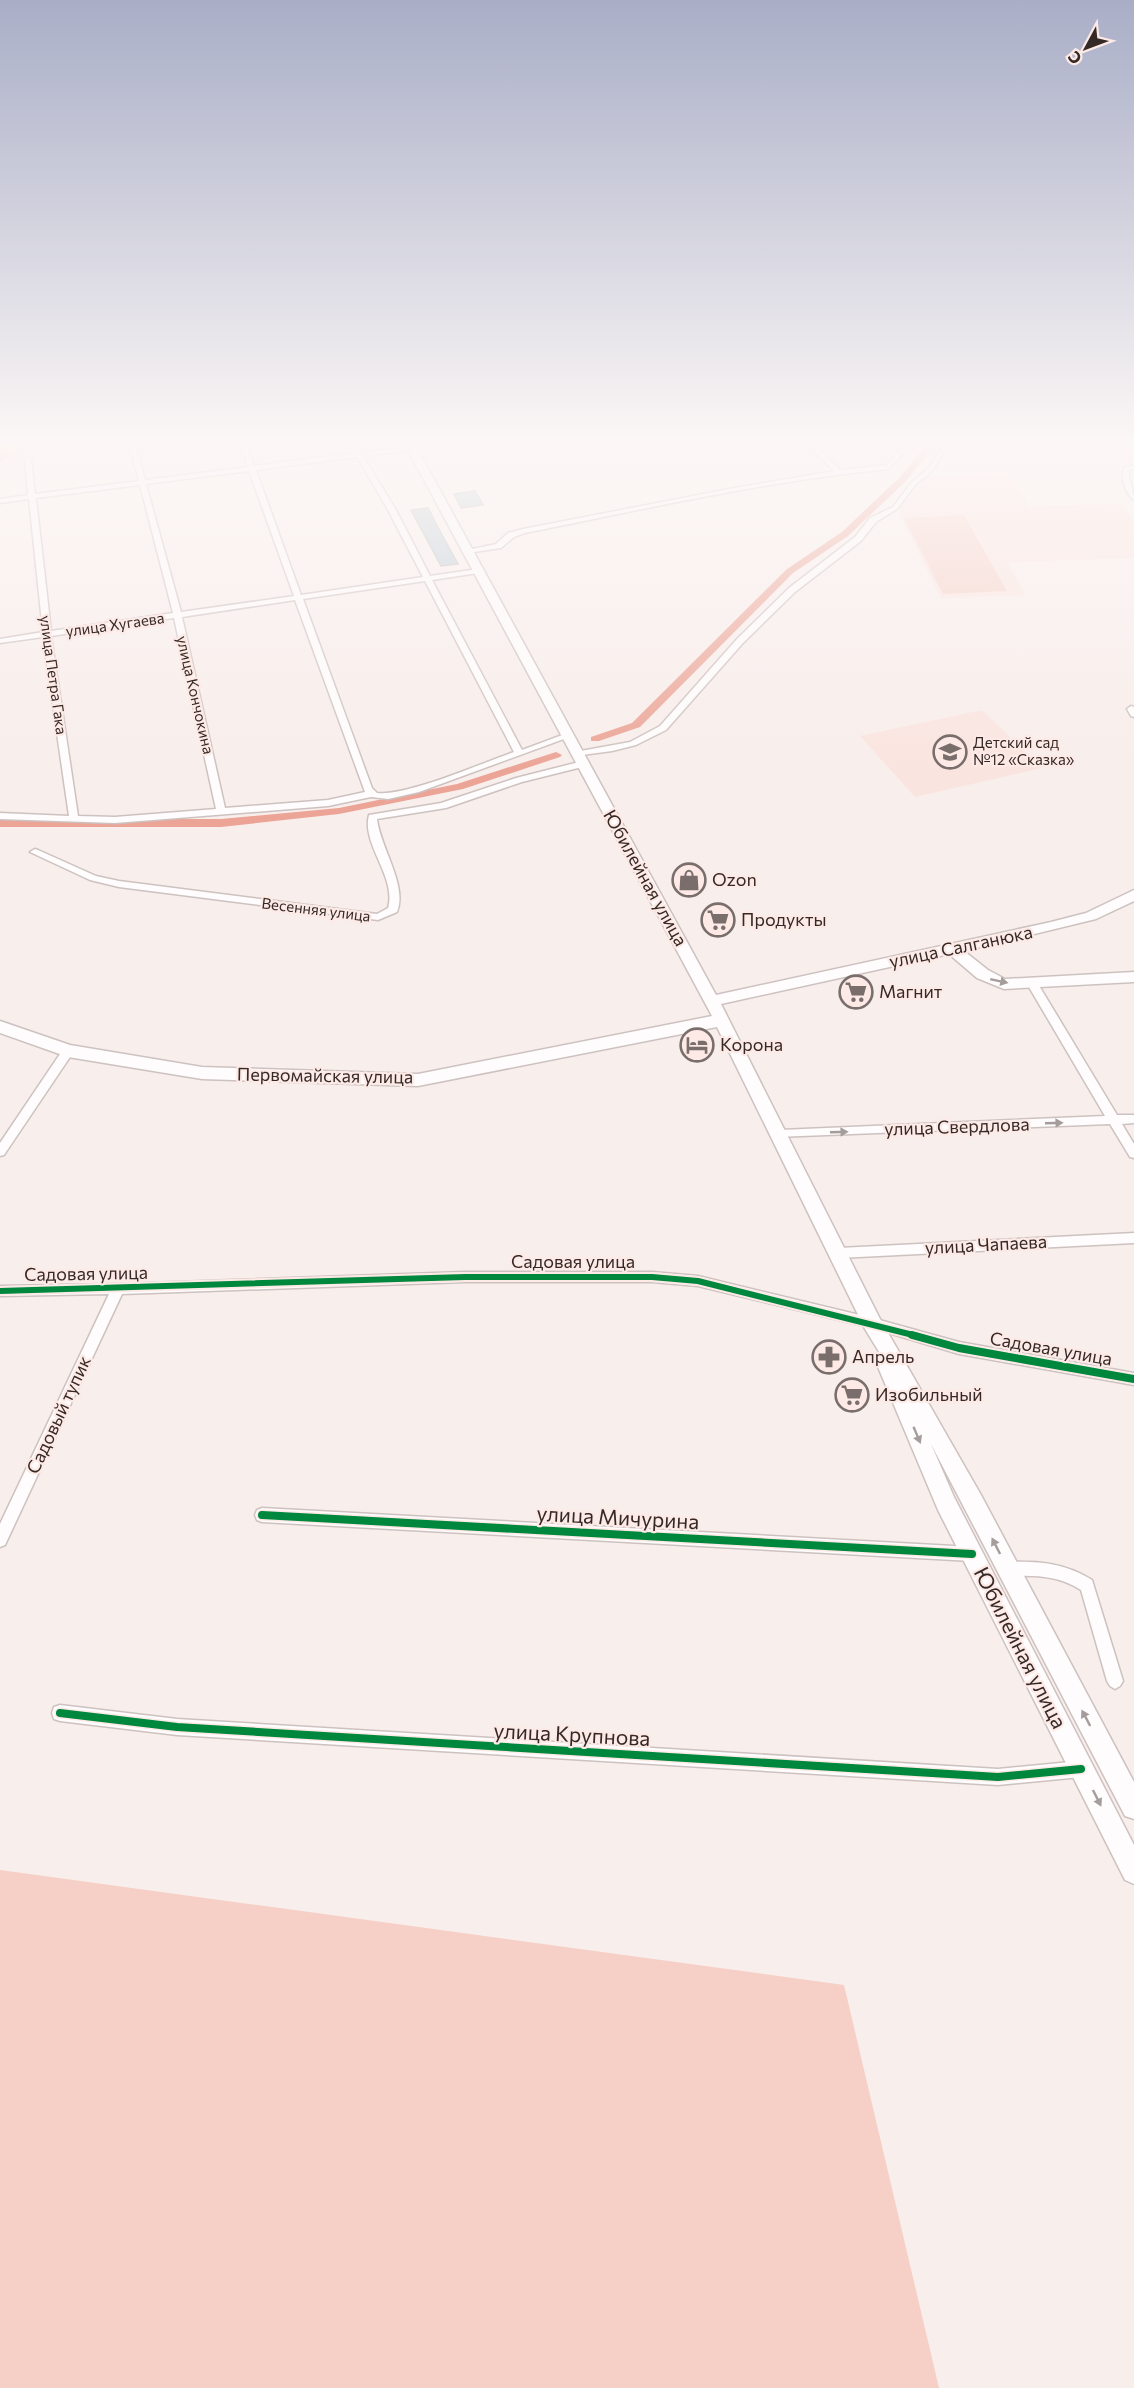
<svg xmlns="http://www.w3.org/2000/svg" width="1134" height="2388" font-family="Commissioner,sans-serif">
<style>
.built{fill:#fae4df}
.green{fill:#f6cfc6}
.forest{fill:#f4b9ad}
.lines{fill:none;stroke-linecap:round;stroke-linejoin:round}
.canal{fill:#eba496;fill-rule:evenodd}
.building{fill:#bacad3;stroke:#b9babc;stroke-width:1.5}
.street-casing{stroke:#cdc2c0;stroke-width:3}
.secondary-casing{stroke:#cdc2c0;stroke-width:3}
.street{fill:#fefcfc;fill-rule:evenodd}
.secondary{fill:#fefcfc;fill-rule:evenodd}
.cycleway-far1-casing{stroke:#fdeae6;stroke-width:10}
.cycleway-casing{stroke:#fdeae6;stroke-width:11}
.cycleway-far1{stroke:#00873e;stroke-width:6}
.cycleway{stroke:#00873e;stroke-width:8}
.oneway{fill:#a49d9c}
.labels{text-anchor:middle;stroke-width:4.5;stroke-linejoin:round;paint-order:stroke}
.far-street-label{font-size:15px;fill:#352926;stroke:#fdeae6}
.far-poi-label{font-size:15px;fill:#352926;stroke:#fdeae6;text-anchor:start}
.street-label{font-size:18px;fill:#352926;stroke:#fdeae6}
.poi-label{font-size:18px;fill:#352926;stroke:#fdeae6;text-anchor:start}
.near-street-label{font-size:21px;fill:#352926;stroke:#fdeae6}
</style>
<rect width="100%" height="100%" fill="#f8eeeb"/>
<g class="built">
<polygon points="573,439 646,439 629,443 634,448 641,447 648,456 612,461 604,451 610,450 608,446 582,450"/>
<polygon points="1009,474 1029,506 1122,504 1134,520 1134,558 1007,562 1025,595 941,598 898,511 926,477"/>
<polygon points="982,710 1042,768 915,797 860,736"/>
</g>
<g class="green">
<polygon points="964,515 1007,591 943,594 904,518"/>
<polygon points="0,1870 844,1985 939,2388 0,2388"/>
</g>
<polygon class="forest" points="0,439 37,439 36,443 0,463"/>
<g class="lines">
<g class="canal">
<polygon points="931,439 940,439 906,481 848,536 793,573 640,727 599,741 591,741 591,737 632,723 787,569 842,532 900,477"/>
<polygon points="556,752 562,755 560,757 463,789 339,814 221,827 0,827 0,819 221,819 339,808 457,784"/>
</g>
</g>
<g class="building">
<polygon points="475,491 483,505 461,508 454,494"/>
<polygon points="428,508 442,535 458,564 441,566 411,510"/>
</g>
<g class="lines">
<defs>
<g id="street">
<path d="M128,439H134L145,480L248,467L238,439H244L254,466L354,453L346,439H352L361,453L414,447V449L412,450L363,456L396,510L430,576L478,569L482,571L478,573L432,580L522,750L565,734L572,736L419,792L388,799L371,797L328,806L115,823L0,819V813L69,816L43,637L0,643V639L43,632L29,499L0,503V499L28,495L25,460L28,458L31,460L35,494L139,481ZM357,457L388,510L423,577L301,595L256,470ZM249,471L294,596L181,612L146,484ZM140,485L173,613L51,631L36,498ZM425,581L514,752C482,763 408,796 377,793L372,788L303,599ZM295,600L365,792L328,800L225,808L182,617ZM174,618L216,809L115,817L78,816L51,636Z"/>
<path d="M802,439H809L841,470L887,465L909,439H916L889,469C766,481 645,509 525,533L514,537L501,548L467,553L463,551L496,544L508,533L523,529L734,488L834,471Z"/>
<polygon points="951,439 958,439 945,451 932,471 916,484 897,509 876,522 861,541 795,592 743,643 666,730 636,745 612,751 575,756 575,752 630,742 660,726 737,639 789,588 855,537 870,518 893,507 912,482 928,469 941,449"/>
<path d="M1134,465V469L1129,470C1128,481 1134,489 1134,500C1125,493 1121,479 1124,468Z"/>
<polygon points="1131,706 1134,707 1134,717 1131,716 1127,709"/>
<path d="M583,761L586,762V766L522,782L446,808L377,819C380,847 408,886 397,912L378,920L119,887L90,880L30,852L35,849L38,850L96,876L119,881L377,914L388,908C397,877 361,844 369,815L441,803L516,778Z"/>
<polygon points="1031,978 1035,979 1117,1115 1134,1115 1134,1123 1122,1124 1134,1144 1134,1158 1130,1157 1110,1124 776,1137 774,1134 780,1130 1105,1116 1026,982"/>
<polygon points="68,1047 73,1051 72,1054 4,1155 0,1156 0,1143 64,1048"/>
<polygon points="1134,1233 1134,1243 839,1258 835,1257 833,1253 835,1249 839,1248"/>
<polygon points="465,1272 652,1272 698,1276 872,1318 959,1342 1134,1373 1134,1385 959,1354 872,1328 698,1286 652,1282 465,1282 122,1294 5,1545 0,1547 0,1524 109,1294 0,1296 0,1286 118,1284"/>
<polygon points="262,1508 972,1547 977,1549 979,1554 977,1559 972,1561 262,1522 257,1520 255,1515 257,1510"/>
<path d="M1008,1562C1039,1561 1065,1563 1092,1580L1123,1681L1120,1686L1115,1689L1110,1686L1107,1681L1081,1590C1058,1575 1034,1575 1008,1576L1003,1574L1001,1569L1003,1564Z"/>
<polygon points="60,1705 177,1719 998,1769 1081,1761 1087,1763 1089,1769 1087,1775 1081,1777 998,1785 177,1735 60,1721 54,1719 52,1713 54,1707"/>
</g>
<polygon id="secondary" points="402,439 412,439 716,995 1051,922 1086,913 1134,890 1134,901 1096,919 964,951 988,970 1005,979 1134,972 1134,982 1004,989 977,978 949,954 721,1004 879,1317 981,1495 1134,1782 1134,1819 1125,1816 931,1444 954,1497 1134,1845 1134,1884 1125,1880 938,1510 878,1367 884,1360 865,1329 717,1027 418,1086 202,1079 68,1057 0,1033 0,1021 70,1045 202,1067 418,1074 712,1016"/>
</defs>
<use href="#street" class="street-casing"/>
<use href="#secondary" class="secondary-casing"/>
<use href="#street" class="street"/>
<use href="#secondary" class="secondary"/>
<defs>
<polyline id="cycleway-far1" points="0,1291 465,1277 652,1277 698,1281 917,1336"/>
<g id="cycleway">
<polyline points="912,1335 959,1348 1134,1379"/>
<polyline points="262,1515 972,1554"/>
<polyline points="60,1713 177,1727 998,1777 1081,1769"/>
</g>
</defs>
<use href="#cycleway-far1" class="cycleway-far1-casing"/>
<use href="#cycleway" class="cycleway-casing"/>
<use href="#cycleway-far1" class="cycleway-far1"/>
<use href="#cycleway" class="cycleway"/>
</g>
<defs><path id="oneway-solid" d="M-6-.8H1V-3.2L6.5 0L1 3.2V.8H-6Z" transform="scale(1.5)"/></defs>
<g class="oneway">
<use href="#oneway-solid" transform="translate(999 981) rotate(12)"/>
<use href="#oneway-solid" transform="translate(1054 1123) rotate(-2)"/>
<use href="#oneway-solid" transform="translate(839 1132) rotate(-2)"/>
<use href="#oneway-solid" transform="translate(917 1435) rotate(67)"/>
<use href="#oneway-solid" transform="translate(996 1546) rotate(-117)"/>
<use href="#oneway-solid" transform="translate(1086 1718) rotate(-118)"/>
<use href="#oneway-solid" transform="translate(1097 1798) rotate(63)"/>
</g>
<linearGradient id="sky" x2="0" y2="1"><stop stop-color="#a9aec7"/><stop offset="0.57" stop-color="#fcf7f6"/><stop offset="1" stop-color="#fcf7f6" stop-opacity="0"/></linearGradient>
<rect width="1134" height="774" fill="url(#sky)"/>
<defs>
<symbol id="school-ring" viewBox="-11 -11 22 22"><circle r="9.5" fill="#fdeae6" stroke="#796e6b" stroke-width="1.5"/><path d="M0-5L7-2L0 1L-7-2ZM-4 1L0 2.5L4 1V4Q0 6-4 4Z" fill="#796e6b"/></symbol>
<symbol id="shop-ring" viewBox="-11 -11 22 22"><circle r="9.5" fill="#fdeae6" stroke="#796e6b" stroke-width="1.5"/><path d="M-5-2.5h2.3a2.7 3.5 0 0 1 5.4 0H5L5.5 6h-11ZM-1.5-2.5h3a1.5 2.3 0 0 0-3 0Z" fill="#796e6b"/></symbol>
<symbol id="supermarket-ring" viewBox="-11 -11 22 22"><circle r="9.5" fill="#fdeae6" stroke="#796e6b" stroke-width="1.5"/><path d="M-6-5.5h2.5l.6 2H6L4.5 2H-2.5L-4.4-4H-6ZM-1.5 3.2a1.3 1.3 0 1 0 .1 0ZM3 3.2a1.3 1.3 0 1 0 .1 0Z" fill="#796e6b"/></symbol>
<symbol id="hotel-ring" viewBox="-11 -11 22 22"><circle r="9.5" fill="#fdeae6" stroke="#796e6b" stroke-width="1.5"/><path d="M-6-4.5h1.5V1H6V5H4.5V3h-9V5H-6ZM-4 0a1.8 1.8 0 1 1 3.6 0ZM.5 0V-2.5h3Q6-2.5 6 0Z" fill="#796e6b"/></symbol>
<symbol id="pharmacy-ring" viewBox="-11 -11 22 22"><circle r="9.5" fill="#fdeae6" stroke="#796e6b" stroke-width="1.5"/><path d="M-2-6h4v4h4v4h-4v4h-4v-4h-4v-4h4Z" fill="#796e6b"/></symbol>
</defs>
<g fill-rule="evenodd">
<use href="#school-ring" x="931" y="733" width="38" height="38"/>
<use href="#shop-ring" x="670" y="861" width="38" height="38"/>
<use href="#supermarket-ring" x="699" y="901" width="38" height="38"/>
<use href="#supermarket-ring" x="837" y="973" width="38" height="38"/>
<use href="#hotel-ring" x="678" y="1026" width="38" height="38"/>
<use href="#pharmacy-ring" x="810" y="1338" width="38" height="38"/>
<use href="#supermarket-ring" x="833" y="1376" width="38" height="38"/>
</g>
<g class="labels">
<g class="far-street-label">
<text transform="translate(115 625) rotate(-8)" y="5">улица Хугаева</text>
<text transform="translate(53 675) rotate(82)" y="5">улица Петра Гака</text>
<text transform="translate(195 695) rotate(77)" y="5">улица Кончокина</text>
<text transform="translate(316 910) rotate(7)" y="5">Весенняя улица</text>
</g>
<g class="far-poi-label">
<text x="973" y="748">Детский сад<tspan x="973" dy="17">№12 «Сказка»</tspan></text>
</g>
<g class="street-label">
<text transform="translate(645 878) rotate(61)" y="6">Юбилейная улица</text>
<text transform="translate(961 947) rotate(-12)" y="6">улица Салганюка</text>
<text transform="translate(325 1076) rotate(1)" y="6">Первомайская улица</text>
<text transform="translate(957 1127) rotate(-2)" y="6">улица Свердлова</text>
<text transform="translate(986 1245) rotate(-3)" y="6">улица Чапаева</text>
<text x="573" y="1268">Садовая улица</text>
<text transform="translate(86 1274) rotate(-1)" y="6">Садовая улица</text>
<text transform="translate(1051 1349) rotate(10)" y="6">Садовая улица</text>
<text transform="translate(59 1415) rotate(-65)" y="6">Садовый тупик</text>
</g>
<g class="poi-label">
<text x="712" y="886">Ozon</text>
<text x="741" y="926">Продукты</text>
<text x="879" y="998">Магнит</text>
<text x="720" y="1051">Корона</text>
<text x="852" y="1363">Апрель</text>
<text x="875" y="1401">Изобильный</text>
</g>
<g class="near-street-label">
<text transform="translate(618 1518) rotate(3)" y="7">улица Мичурина</text>
<text transform="translate(1020 1648) rotate(63)" y="7">Юбилейная улица</text>
<text transform="translate(572 1735) rotate(3)" y="7">улица Крупнова</text>
</g>
</g>
<g transform="translate(1086 48) rotate(229)" stroke="#fdeae6" stroke-width="4.5" paint-order="stroke">
<path d="M0-4.5L10 22L0 15L-10 22Z" fill="#352926"/>
<text y="-9" font-size="16" font-weight="bold" text-anchor="middle" fill="#352926">С</text>
</g>
</svg>
